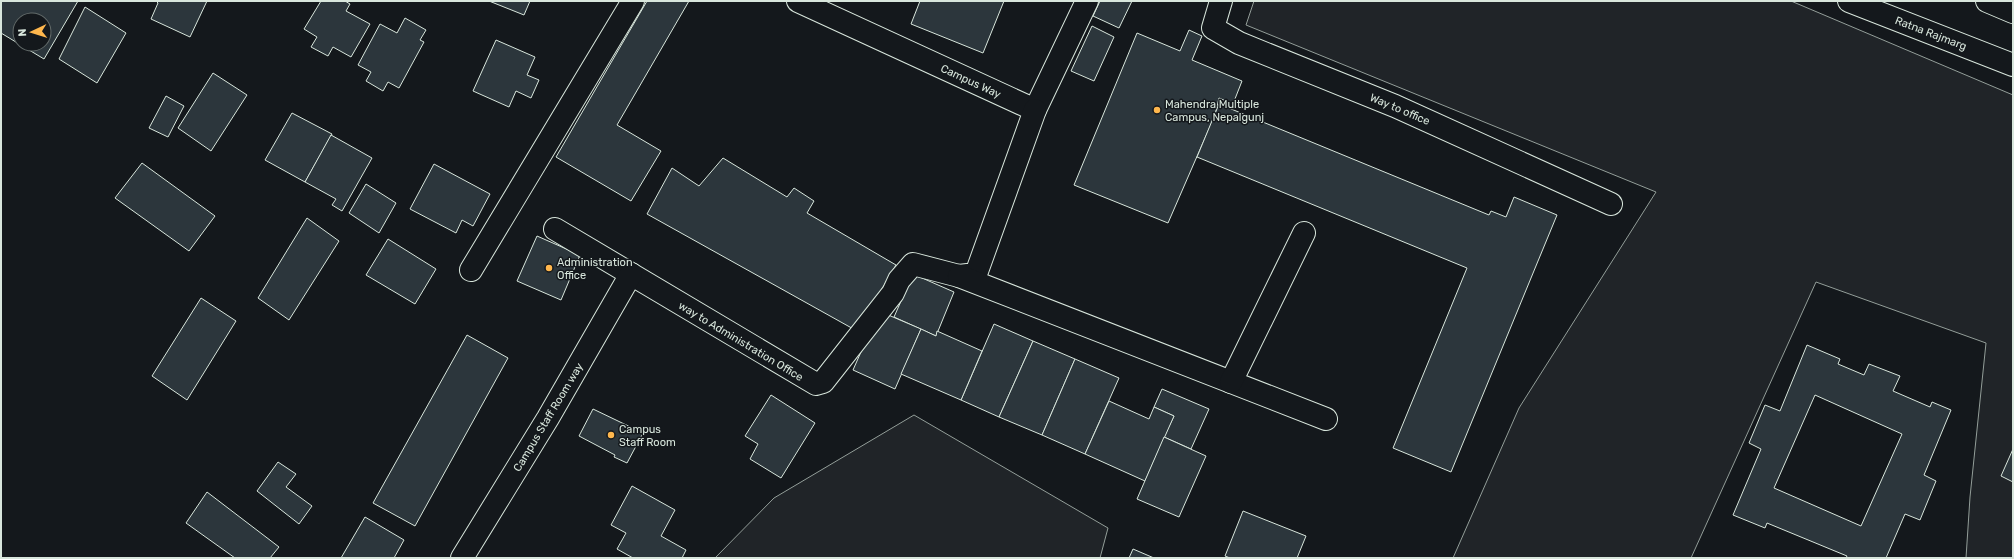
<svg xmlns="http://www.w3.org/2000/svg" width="2014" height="559" font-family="Rubik,sans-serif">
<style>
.green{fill:#202428;stroke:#939e99}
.building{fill:#2c363c;stroke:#d8e6dc;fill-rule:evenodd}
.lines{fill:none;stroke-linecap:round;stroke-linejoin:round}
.minor-casing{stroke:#d8e6dc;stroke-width:24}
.highway-casing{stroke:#d8e6dc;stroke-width:24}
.minor{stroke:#14181c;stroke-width:22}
.highway{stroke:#14181c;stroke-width:22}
.poi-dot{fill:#ffb74d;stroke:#14181c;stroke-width:1.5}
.labels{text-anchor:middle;stroke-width:3;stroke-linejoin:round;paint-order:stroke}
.street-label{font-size:11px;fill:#d8e6dc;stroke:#14181c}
.poi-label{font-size:11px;fill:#d8e6dc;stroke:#14181c;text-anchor:start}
</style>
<rect width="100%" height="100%" fill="#14181c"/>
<g class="green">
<polygon points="1254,1 1791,1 2013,95 2013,558 1966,558 1970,497 1986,343 1816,282 1691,558 1453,558 1519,408 1656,192 1246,25"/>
<polygon points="914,415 1108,528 1100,558 715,558 774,498"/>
</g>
<g class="building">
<path d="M1,1H78L44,59L1,33ZM20,20H44V44H20Z"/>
<polygon points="156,1 207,1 190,37 151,19 158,3"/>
<polygon points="321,1 345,1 350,4 346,11 370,24 351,57 333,47 328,56 311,47 317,37 304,29"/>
<polygon points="489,1 530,1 524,15"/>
<polygon points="647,1 689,1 617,125 661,151 631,201 556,157"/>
<polygon points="920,1 1004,1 983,53 911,24"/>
<polygon points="1100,1 1132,1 1119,28 1093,16"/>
<polygon points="85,7 126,33 97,83 59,59"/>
<polygon points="405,18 426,30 420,40 424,42 399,88 388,82 383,91 366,81 371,72 358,65 380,24 397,33"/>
<polygon points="1092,26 1114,37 1094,81 1071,71"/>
<polygon points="1189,30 1202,36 1192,60 1242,81 1233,104 1219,98 1215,115 1168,223 1074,185 1137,33 1180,51"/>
<polygon points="496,40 535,57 527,75 539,80 531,98 516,91 509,107 473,91"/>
<polygon points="213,73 247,95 211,151 178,128"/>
<polygon points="166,96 184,106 168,137 149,128"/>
<polygon points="1219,104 1489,215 1491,211 1506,217 1514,197 1557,215 1451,472 1393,448 1467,268 1197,157"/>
<polygon points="292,113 332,134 305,182 265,160"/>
<polygon points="331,135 372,158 342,211 332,205 336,199 305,182"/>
<polygon points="723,158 787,197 794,188 814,201 807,213 896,265 857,331 647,214 672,168 699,186"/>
<polygon points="142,163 215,216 189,251 115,198"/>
<polygon points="434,164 490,194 473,226 462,220 456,233 410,209"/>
<polygon points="366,184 396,203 379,233 349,213"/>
<polygon points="307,218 339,241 289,320 258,298"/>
<polygon points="537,236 580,255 561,300 517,281"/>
<polygon points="388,239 436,269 415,304 366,275"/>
<polygon points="913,274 954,292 936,336 894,317"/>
<polygon points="201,298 236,321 187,400 152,376"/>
<polygon points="879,311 921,329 895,389 853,370"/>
<polygon points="994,324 1033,341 999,417 961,400"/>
<polygon points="921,329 936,336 937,331 982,351 961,400 901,374"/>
<polygon points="467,335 508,358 415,526 373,503"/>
<polygon points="1033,341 1075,359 1042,435 999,417"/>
<path d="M1807,345L1840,359L1838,364L1864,375L1869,364L1900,376L1893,391L1930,407L1932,402L1951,410L1924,475L1936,481L1920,520L1905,514L1886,558H1846L1847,556L1767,523L1765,528L1733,515L1761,449L1749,443L1765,405L1780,411ZM1815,395L1902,434L1861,526L1774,488Z"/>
<polygon points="1075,359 1119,378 1085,454 1042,435"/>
<polygon points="1162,389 1209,409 1191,449 1164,437 1174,416 1154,407"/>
<polygon points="771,395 815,423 781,478 750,459 758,444 745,436"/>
<polygon points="1109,401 1149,419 1154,407 1174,416 1145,481 1085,454"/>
<polygon points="593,409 643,433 627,463 614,457 615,455 579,436"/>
<polygon points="1164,437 1206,456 1179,517 1137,499"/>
<polygon points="2013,449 2013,482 2001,476"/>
<polygon points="278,462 296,474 286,487 312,506 299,524 257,491"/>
<polygon points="632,486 675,510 661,536 686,550 682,558 633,558 617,549 626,533 611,525"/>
<polygon points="207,492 279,547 270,558 235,558 186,523"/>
<polygon points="1243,511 1306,536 1297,558 1230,558 1225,556"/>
<polygon points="365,517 404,540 394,558 341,558"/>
<polygon points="1133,549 1154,558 1129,558"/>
</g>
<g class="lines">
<defs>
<g id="minor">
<polyline points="798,1 1035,110 1087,1"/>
<polyline points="1221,1 1213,28 1239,43 1395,106 1611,204"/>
<polyline points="555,229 816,384 823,382 893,293 899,280 913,264 959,276 976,274 1035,110"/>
<polyline points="471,270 633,1"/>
<polyline points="959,276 1326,419"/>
<polyline points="1231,382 1304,233"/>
<polyline points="462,558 548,418 631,274"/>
</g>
<g id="highway">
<polyline points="1849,1 2013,65"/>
<polyline points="1987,1 2013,12"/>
</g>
</defs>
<use href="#minor" class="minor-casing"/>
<use href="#highway" class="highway-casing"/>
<use href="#minor" class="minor"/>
<use href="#highway" class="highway"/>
</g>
<g class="poi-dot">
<circle cx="1157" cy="110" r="4"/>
<circle cx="549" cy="268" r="4"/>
<circle cx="611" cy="435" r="4"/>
</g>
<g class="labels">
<g class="street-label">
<text transform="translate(1931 33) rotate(21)" y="4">Ratna Rajmarg</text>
<text transform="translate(971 81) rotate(25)" y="4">Campus Way</text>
<text transform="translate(1400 109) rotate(23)" y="4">Way to office</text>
<text transform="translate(741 341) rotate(31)" y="4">way to Administration Office</text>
<text transform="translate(548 417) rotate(-59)" y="4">Campus Staff Room way</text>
</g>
<g class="poi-label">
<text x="1165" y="108">Mahendra Multiple<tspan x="1165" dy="13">Campus, Nepalgunj</tspan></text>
<text x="557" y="266">Administration<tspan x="557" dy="13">Office</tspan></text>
<text x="619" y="433">Campus<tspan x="619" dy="13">Staff Room</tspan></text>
</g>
</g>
<rect width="2014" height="559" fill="none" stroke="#d8e6dc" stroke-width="4"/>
<g transform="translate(32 32) rotate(266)"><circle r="19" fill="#14181c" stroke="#626a69"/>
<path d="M0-3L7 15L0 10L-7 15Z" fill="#ffb74d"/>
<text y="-6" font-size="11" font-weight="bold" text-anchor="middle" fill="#d8e6dc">N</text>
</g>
</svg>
